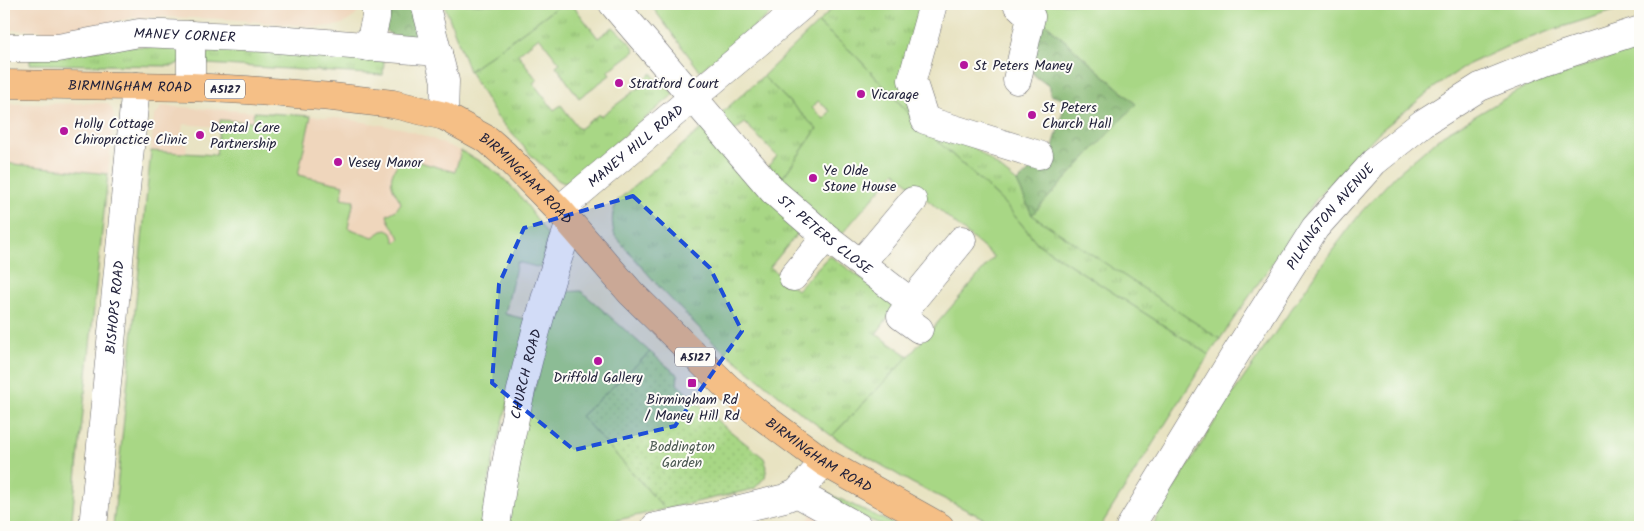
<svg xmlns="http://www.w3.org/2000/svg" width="1644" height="531" font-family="Kalam,sans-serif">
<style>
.built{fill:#efd6bc}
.grass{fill:url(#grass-tufts);stroke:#657c60}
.forest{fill:url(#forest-crowns);stroke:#546d56}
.park{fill:url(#park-dots);stroke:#657c60}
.garden{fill:#a8d785;stroke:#657c60;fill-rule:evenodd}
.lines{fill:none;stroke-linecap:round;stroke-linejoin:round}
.minor-casing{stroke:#67666a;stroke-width:29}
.major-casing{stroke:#67666a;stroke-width:29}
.minor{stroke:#fff;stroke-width:28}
.major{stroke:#f5bf86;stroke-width:28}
.marked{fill:#1d4ed8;fill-opacity:0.2;stroke:#1d4ed8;stroke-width:4;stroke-dasharray:10 6;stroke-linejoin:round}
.poi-dot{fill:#b5179e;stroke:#fdfcf7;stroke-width:2}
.labels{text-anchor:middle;stroke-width:4;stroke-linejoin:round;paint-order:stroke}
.shield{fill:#fdfcf7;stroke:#646373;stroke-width:1}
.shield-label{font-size:12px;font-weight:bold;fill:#22223b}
.street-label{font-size:14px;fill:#22223b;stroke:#fdfcf7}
.poi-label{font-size:14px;fill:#22223b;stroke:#fdfcf7;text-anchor:start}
.park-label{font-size:14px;fill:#4a5851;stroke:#fdfcf7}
</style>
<defs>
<pattern id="grass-tufts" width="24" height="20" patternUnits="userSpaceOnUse" patternTransform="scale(1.25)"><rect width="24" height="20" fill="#a8d785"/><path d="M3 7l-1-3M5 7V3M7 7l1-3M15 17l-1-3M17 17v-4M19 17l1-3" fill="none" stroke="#90b874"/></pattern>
<pattern id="forest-crowns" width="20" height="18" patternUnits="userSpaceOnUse" patternTransform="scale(1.25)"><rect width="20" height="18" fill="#86b872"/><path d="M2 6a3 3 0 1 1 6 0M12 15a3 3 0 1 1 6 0" fill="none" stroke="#6d955f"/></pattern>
<pattern id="park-dots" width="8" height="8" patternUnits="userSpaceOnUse" patternTransform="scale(1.25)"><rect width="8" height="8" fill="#a8d785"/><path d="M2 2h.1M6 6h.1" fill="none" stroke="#90b874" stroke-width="1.8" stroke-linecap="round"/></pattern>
</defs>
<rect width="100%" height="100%" fill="#fdfcf7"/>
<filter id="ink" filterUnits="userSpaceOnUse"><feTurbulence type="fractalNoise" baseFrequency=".02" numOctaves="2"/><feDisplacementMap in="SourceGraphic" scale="10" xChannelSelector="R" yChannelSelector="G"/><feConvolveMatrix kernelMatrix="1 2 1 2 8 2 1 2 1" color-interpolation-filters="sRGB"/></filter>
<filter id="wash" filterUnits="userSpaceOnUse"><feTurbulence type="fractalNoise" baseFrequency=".0096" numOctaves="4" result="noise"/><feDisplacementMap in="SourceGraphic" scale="20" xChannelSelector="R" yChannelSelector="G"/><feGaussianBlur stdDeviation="1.12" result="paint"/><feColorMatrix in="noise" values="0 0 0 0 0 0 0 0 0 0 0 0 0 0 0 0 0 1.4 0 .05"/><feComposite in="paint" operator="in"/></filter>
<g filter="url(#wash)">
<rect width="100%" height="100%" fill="#e8e3c2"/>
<g class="built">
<polygon points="4,4 363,4 355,16 348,21 340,25 319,27 227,19 162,17 132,18 54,35 37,30 4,30"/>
<polygon points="107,103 111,107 114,114 108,174 4,163 4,104"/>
<polygon points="162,106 254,112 253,122 221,120 219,127 183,124 180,143 187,144 186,153 151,151 154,117"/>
<polygon points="311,116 346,119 405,129 430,138 461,151 455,172 409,159 393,189 400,198 401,203 390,226 398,231 401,239 395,243 378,235 373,237 348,228 353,200 341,198 298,175"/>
<polygon points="815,509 844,527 789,527 790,521 808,520"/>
</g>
<g class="grass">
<polygon points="561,4 572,4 598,38 613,27 632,45 635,51 608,71 610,75 579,98 556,66 560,63 539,37 518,54 537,80 533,83 554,110 561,105 579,129 599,114 601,116 640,87 638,84 652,73 653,76 674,94 570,182 564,183 558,180 532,156 497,117 469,71"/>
<polygon points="836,4 927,4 914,99 1017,182 1033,215 1220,339 1209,355 1038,244 1003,202 916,121 855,55 818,23"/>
<polygon points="127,46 180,48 184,60 173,66 30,64 30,59"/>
<path d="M216,47L384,61L383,75L207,64C206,55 209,51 216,47Z"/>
<polygon points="763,76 817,129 779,183 768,170 770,164 777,156 745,123 733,132 717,117"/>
<path d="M701,129H705L800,225L798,233L770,267L797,290L826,259L830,256L898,304L876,334L909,356L832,436L801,413L713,342L662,290L615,236C611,223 611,211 619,199Z"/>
<path d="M825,492L900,527C874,527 847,508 824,497Z"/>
</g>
<g class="forest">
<polygon points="382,4 413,4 419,26 417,36 411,40 394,37 385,30"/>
<polygon points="1038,17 1136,104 1032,215 1017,182 1052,151 1066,100 1050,95 1050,87 1035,76 1030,69"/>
</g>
<polygon class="park" points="650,352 678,375 677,384 720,423 764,458 767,467 765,477 754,489 665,509 581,416"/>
<g class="garden">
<polygon points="444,4 561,4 469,71"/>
<polygon points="650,4 782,4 700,71"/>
<polygon points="1024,4 1636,4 1549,31 1506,47 1467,65 1435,87 1379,132 1317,198 1220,339 1032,215 1136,104"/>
<path d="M818,23L855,55L916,121L1003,202L1038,244L1209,355L1100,527H1001L912,483L832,436L909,356L994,257L895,172L840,236L779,183L817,129L763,76ZM818,101L830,111L824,119L812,108Z"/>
<polygon points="1640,47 1640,527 1153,527 1157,516 1225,405 1329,255 1362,211 1398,173 1443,135 1526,86"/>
<path d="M254,112L311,116L298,175L344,185L341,198L354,200L348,228L373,237L382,231L387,230L392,233L395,242L400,239C397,229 389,226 387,215L396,210L401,203C399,197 395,194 393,188C389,178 393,170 399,162L409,159L455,172L461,151C476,159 493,168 506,181C523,197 535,217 548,236L541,268L517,262L505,314L529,320L492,465L482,527H113L151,151L216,155L220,120L252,122Z"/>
<polygon points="4,163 108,174 71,527 4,527"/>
<polygon points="581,291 650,352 581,416 665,509 588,527 507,527 511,473 561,292"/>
</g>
</g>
<g filter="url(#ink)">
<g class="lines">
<defs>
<g id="minor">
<polyline points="425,4 445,81 444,116"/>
<path id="s1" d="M613,4L773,191L826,237L911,302L962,240"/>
<polyline points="933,4 912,80 925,120 1039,155"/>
<polyline points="1017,4 1031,17 1017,80"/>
<polyline points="191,35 191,87"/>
<polyline points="369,47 376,17 376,4"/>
<path id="s2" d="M4,48H58L139,33L264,38L438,52"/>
<path id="s3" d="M559,210L804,4"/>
<polyline points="861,263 913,201"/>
<polyline points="793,277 826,237"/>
<polyline points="911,302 901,316 919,329"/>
<polyline points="797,493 858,527"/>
<path id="s4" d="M93,527L136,86"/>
<path id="s5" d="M496,527C510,424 535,321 570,223"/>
<polyline points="655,527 711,516 785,498 797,493 824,462"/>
<path id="s6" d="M1130,527L1233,358L1315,228L1374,162L1423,123L1480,87L1545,61L1640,30"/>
</g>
<g id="major">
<path id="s7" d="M4,84L191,87L246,90L332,97L393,104L444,116L488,140L504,154L559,210L631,293L727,387L759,414L824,462L940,527"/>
</g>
</defs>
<use href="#minor" class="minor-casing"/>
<use href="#major" class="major-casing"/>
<use href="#minor" class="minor"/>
<use href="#major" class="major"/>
</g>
</g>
<path class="marked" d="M633,196L710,268L742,331L675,426L574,450L492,383L499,284L524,228Z"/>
<g class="poi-dot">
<circle cx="964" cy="65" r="5"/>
<circle cx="619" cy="83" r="5"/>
<circle cx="861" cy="94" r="5"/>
<circle cx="1032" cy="115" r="5"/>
<circle cx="64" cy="131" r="5"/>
<circle cx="200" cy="135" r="5"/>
<circle cx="338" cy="162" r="5"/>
<circle cx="813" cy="178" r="5"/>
<circle cx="598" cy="361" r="5"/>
<rect x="687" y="378" width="10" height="10" rx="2.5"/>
</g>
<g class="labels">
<g class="shield">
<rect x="205" y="79.5" width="40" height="19" rx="4"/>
<rect x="675" y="347.5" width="40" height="19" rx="4"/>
</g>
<g class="shield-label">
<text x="225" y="93">A5127</text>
<text x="695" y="361">A5127</text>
</g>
<g class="street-label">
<text dy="5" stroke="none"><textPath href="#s2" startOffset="182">MANEY CORNER</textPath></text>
<text dy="5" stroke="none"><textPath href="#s7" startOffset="126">BIRMINGHAM ROAD</textPath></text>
<text dy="5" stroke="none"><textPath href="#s3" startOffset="100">MANEY HILL ROAD</textPath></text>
<text dy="5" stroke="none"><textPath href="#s7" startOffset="546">BIRMINGHAM ROAD</textPath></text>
<text dy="5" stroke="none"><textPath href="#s6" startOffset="370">PILKINGTON AVENUE</textPath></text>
<text dy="5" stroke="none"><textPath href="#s1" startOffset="314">ST. PETERS CLOSE</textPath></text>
<text dy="5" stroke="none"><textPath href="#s4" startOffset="221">BISHOPS ROAD</textPath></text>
<text dy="5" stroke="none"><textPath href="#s5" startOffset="156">CHURCH ROAD</textPath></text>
<text dy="5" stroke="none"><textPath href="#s7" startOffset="951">BIRMINGHAM ROAD</textPath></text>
</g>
<g class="poi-label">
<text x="974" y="70">St Peters Maney</text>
<text x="629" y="88">Stratford Court</text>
<text x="871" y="99">Vicarage</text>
<text x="1042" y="112">St Peters<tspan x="1042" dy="16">Church Hall</tspan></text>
<text x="74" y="128">Holly Cottage<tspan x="74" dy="16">Chiropractice Clinic</tspan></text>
<text x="210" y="132">Dental Care<tspan x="210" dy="16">Partnership</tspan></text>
<text x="348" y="167">Vesey Manor</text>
<text x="823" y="175">Ye Olde<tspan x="823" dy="16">Stone House</tspan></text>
<text x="598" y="382" text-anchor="middle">Driffold Gallery</text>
<text x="692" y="404" text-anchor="middle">Birmingham Rd<tspan x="692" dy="16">/ Maney Hill Rd</tspan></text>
</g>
<g class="park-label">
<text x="682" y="451">Boddington<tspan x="682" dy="16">Garden</tspan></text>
</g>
</g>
<rect width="1644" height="531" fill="none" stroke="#fdfcf7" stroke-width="20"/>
</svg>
